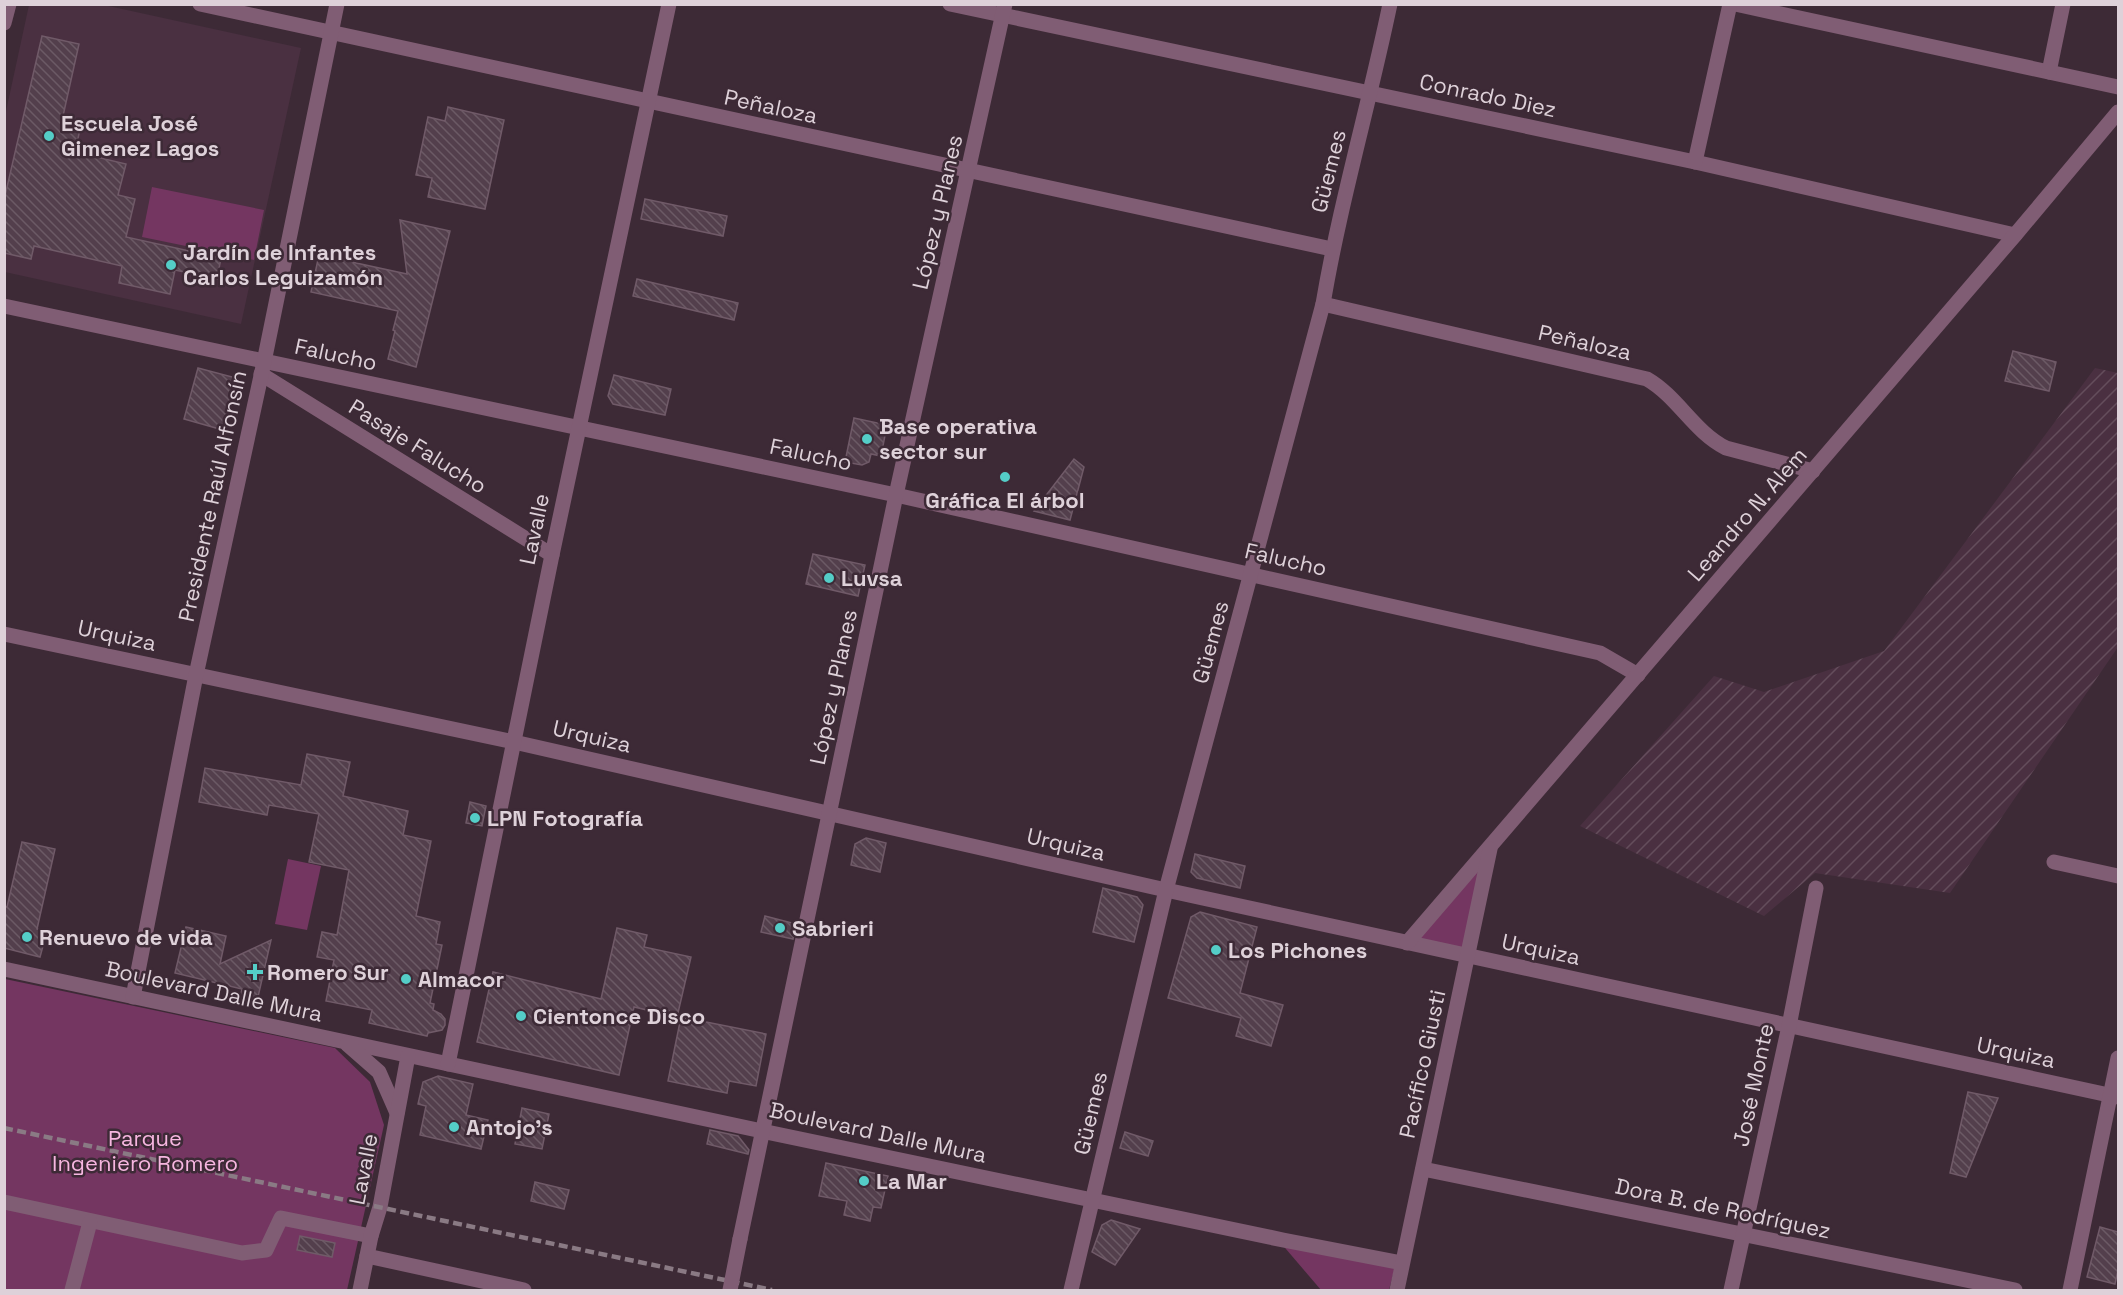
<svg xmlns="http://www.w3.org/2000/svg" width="2123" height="1295" font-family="'Space Grotesk',sans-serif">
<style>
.built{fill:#4a3041}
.industrial{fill:url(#industrial-furrows)}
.green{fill:#743661}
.building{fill:url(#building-back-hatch);stroke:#705a68;stroke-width:1.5}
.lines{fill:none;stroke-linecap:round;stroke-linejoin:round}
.minor{stroke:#805d74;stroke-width:15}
.rail{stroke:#8a7a84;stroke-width:4.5;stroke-dasharray:9 4.5;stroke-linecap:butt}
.minor-bridge{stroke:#805d74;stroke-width:15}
.poi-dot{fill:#54cdc7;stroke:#3d2a36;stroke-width:2}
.labels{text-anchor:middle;stroke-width:5;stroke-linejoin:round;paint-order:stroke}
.street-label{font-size:22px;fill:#ded1d9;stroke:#3d2a36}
.poi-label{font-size:22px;font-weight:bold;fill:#ded1d9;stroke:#3d2a36;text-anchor:start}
.park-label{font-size:22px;fill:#f7b6e0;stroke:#3d2a36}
</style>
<defs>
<pattern id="industrial-furrows" width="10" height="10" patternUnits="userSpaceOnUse" patternTransform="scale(1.5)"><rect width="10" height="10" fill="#4a3041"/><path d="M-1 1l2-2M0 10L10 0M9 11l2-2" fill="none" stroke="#644d5c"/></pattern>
<pattern id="building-back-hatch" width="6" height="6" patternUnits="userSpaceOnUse" patternTransform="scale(1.5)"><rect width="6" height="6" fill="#533f4c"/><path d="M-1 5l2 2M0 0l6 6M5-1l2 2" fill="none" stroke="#6b5a65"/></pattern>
</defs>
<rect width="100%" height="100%" fill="#3d2a36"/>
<polygon class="built" points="29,5 104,5 301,48 241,324 5,272 5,116"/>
<polygon class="industrial" points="2095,368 2118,373 2118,647 1950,893 1815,873 1764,916 1580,826 1714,676 1764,692 1884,651"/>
<g class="green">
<polygon points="152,187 264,210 254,260 142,237"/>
<polygon points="1491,846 1467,956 1407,943"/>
<polygon points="288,859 321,866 307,930 275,924"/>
<polygon points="5,979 335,1048 370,1082 384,1125 347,1290 5,1290"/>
<polygon points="1280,1242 1395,1267 1389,1290 1321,1290"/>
</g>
<g class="building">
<polygon points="42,36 79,44 63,116 82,120 75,152 126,164 118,195 135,199 126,237 221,258 217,279 175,270 170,294 119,283 122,266 34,246 31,259 4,253 4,200"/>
<polygon points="448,107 504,120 485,209 428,197 432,178 416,175 428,117 445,121"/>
<polygon points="645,199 727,216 723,236 641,219"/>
<polygon points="400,220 450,231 416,367 388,359 395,331 393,330 398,311 311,292 319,255 407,274"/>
<polygon points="637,279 738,303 734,320 633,296"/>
<polygon points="2013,351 2056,362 2049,391 2005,381"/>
<polygon points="198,368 236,378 223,430 184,419"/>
<polygon points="614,375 671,389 665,415 613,404 608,396"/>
<polygon points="854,418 887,425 881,456 871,454 869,462 862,465 845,462"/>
<polygon points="1074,459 1084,467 1070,520 1034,511"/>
<polygon points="813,554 865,565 858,596 806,584"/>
<polygon points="307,754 350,762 343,796 408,811 403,835 431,841 416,916 440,922 436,944 442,945 430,1003 434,1004 433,1010 441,1014 445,1019 445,1025 442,1030 428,1033 427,1036 369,1023 372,1010 326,1001 334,960 317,957 322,932 337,935 349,870 309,862 319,814 269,805 267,815 199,802 205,768 301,785"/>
<polygon points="470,802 486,806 482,826 466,823"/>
<polygon points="866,838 886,843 880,872 851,865 855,844"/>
<polygon points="22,842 55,849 37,929 47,931 40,957 4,948 4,906 7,907"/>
<polygon points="1195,854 1245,866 1240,888 1197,878 1191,872"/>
<polygon points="1103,888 1137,897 1143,905 1134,942 1093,932"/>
<polygon points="1200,912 1257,927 1240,993 1283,1005 1271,1046 1236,1036 1241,1018 1168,998 1191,917"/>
<polygon points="765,916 796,924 793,939 761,932"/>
<polygon points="186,927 226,936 220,964 271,940 258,997 241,994 242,989 175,973"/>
<polygon points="617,928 647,935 644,947 691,957 677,1017 634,1007 619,1075 477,1042 493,972 601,999"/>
<polygon points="681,1017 766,1034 756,1086 729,1081 727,1093 668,1081"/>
<polygon points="438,1076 473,1084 466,1115 488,1120 481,1149 420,1135 426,1106 418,1104 423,1082"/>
<polygon points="1968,1092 1998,1098 1966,1177 1950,1173"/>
<polygon points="522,1108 549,1114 542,1149 515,1144"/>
<polygon points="710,1130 738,1136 749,1150 748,1154 707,1144"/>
<polygon points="1125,1132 1153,1141 1148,1156 1120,1148"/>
<polygon points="826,1163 888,1176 881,1208 873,1207 870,1221 844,1215 847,1201 819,1196"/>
<polygon points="535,1182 569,1190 564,1209 531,1201"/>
<polygon points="1111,1220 1140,1229 1115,1265 1092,1252 1102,1225"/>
<polygon points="2100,1227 2118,1232 2118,1270 2115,1284 2087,1277"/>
<polygon points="300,1236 335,1243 332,1257 297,1250"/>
</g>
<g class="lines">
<g class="minor">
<polyline points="200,4 1332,249"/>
<polyline points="950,4 1695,162 2015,235"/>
<polyline points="1735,4 2118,87"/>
<polyline points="4,23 9,4"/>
<polyline points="2049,72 2063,4"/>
<polyline points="1695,162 1730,4"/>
<path d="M1323,304L1647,379C1678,397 1694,432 1726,448L1813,471"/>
<polyline points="4,306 896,495 1600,653 1638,675"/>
<polyline points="261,374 552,555"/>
<polyline points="4,634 514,742 1166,890 2118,1097"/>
<polyline points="2054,862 2118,876"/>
<polyline points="1407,943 2015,235 2118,112"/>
<polyline points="4,969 762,1131 1283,1240 1402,1263"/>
<polyline points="133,997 196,675 264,362 337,4"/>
<polyline points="347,1044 379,1072 397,1113"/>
<polyline points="448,1064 552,555 669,4"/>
<polyline points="1423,1169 2015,1290"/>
<polyline points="4,1202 242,1253 266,1250 281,1218 371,1236"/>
<polyline points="740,1239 896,495 1005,4"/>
<polyline points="367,1256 524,1290"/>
<polyline points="72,1290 90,1222"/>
<polyline points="360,1290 371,1236 380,1207 408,1056"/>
<path d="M1071,1290L1166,890L1323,304C1340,203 1369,105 1390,4"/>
<polyline points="1397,1290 1490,849"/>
<polyline points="1731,1290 1789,1026 1816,888"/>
<polyline points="2070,1290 2118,1058"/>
</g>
<polyline class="rail" points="4,1128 772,1290"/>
<polyline class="minor-bridge" points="730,1290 740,1239"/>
</g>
<g class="poi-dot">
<circle cx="49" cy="136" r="6"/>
<circle cx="171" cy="265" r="6"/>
<circle cx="867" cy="439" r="6"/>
<circle cx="1005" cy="477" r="6"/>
<circle cx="829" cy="578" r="6"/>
<circle cx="475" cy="818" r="6"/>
<circle cx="780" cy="928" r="6"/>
<circle cx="27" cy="937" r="6"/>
<circle cx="1216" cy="950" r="6"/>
<path d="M252 963h6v6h6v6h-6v6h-6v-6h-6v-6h6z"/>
<circle cx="406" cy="979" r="6"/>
<circle cx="521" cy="1016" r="6"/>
<circle cx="454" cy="1127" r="6"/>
<circle cx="864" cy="1181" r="6"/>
</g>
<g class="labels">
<g class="street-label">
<text transform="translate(1488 95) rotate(12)" y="8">Conrado Diez</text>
<text transform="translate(771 106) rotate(12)" y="8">Peñaloza</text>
<text transform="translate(1328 171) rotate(-76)" y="8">Güemes</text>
<text transform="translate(937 212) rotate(-77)" y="8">López y Planes</text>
<text transform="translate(1585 342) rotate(13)" y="8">Peñaloza</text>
<text transform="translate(336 354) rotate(12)" y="8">Falucho</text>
<text transform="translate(418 446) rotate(32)" y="8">Pasaje Falucho</text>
<text transform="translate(811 454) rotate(12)" y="8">Falucho</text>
<text transform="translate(212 496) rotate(-78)" y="8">Presidente Raúl Alfonsín</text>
<text transform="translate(1747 514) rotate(-49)" y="8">Leandro N. Alem</text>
<text transform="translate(534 529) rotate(-78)" y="8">Lavalle</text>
<text transform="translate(1286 559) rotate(13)" y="8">Falucho</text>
<text transform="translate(117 635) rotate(12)" y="8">Urquiza</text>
<text transform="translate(1210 642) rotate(-75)" y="8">Güemes</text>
<text transform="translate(833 687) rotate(-78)" y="8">López y Planes</text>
<text transform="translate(592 736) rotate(13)" y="8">Urquiza</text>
<text transform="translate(1066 844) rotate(13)" y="8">Urquiza</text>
<text transform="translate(1541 949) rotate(12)" y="8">Urquiza</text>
<text transform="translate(214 991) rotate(12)" y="8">Boulevard Dalle Mura</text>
<text transform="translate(2016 1052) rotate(12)" y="8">Urquiza</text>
<text transform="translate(1422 1064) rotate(-78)" y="8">Pacífico Giusti</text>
<text transform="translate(1753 1085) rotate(-78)" y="8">José Monte</text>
<text transform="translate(1090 1113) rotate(-77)" y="8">Güemes</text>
<text transform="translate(878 1132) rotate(12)" y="8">Boulevard Dalle Mura</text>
<text transform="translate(363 1169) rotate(-79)" y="8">Lavalle</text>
<text transform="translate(1723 1208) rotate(12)" y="8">Dora B. de Rodríguez</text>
</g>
<g class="poi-label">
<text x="61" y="131">Escuela José<tspan x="61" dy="25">Gimenez Lagos</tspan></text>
<text x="183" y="260">Jardín de Infantes<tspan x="183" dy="25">Carlos Leguizamón</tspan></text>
<text x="879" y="434">Base operativa<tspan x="879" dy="25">sector sur</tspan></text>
<text x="1005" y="508" text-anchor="middle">Gráfica El árbol</text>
<text x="841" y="586">Luvsa</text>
<text x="487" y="826">LPN Fotografía</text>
<text x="792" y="936">Sabrieri</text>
<text x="39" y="945">Renuevo de vida</text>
<text x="1228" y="958">Los Pichones</text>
<text x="267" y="980">Romero Sur</text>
<text x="418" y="987">Almacor</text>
<text x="533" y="1024">Cientonce Disco</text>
<text x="466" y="1135">Antojo's</text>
<text x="876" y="1189">La Mar</text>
</g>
<g class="park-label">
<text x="145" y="1146">Parque<tspan x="145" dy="25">Ingeniero Romero</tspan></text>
</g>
</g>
<rect width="2123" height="1295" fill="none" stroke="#ded1d9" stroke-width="12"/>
</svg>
